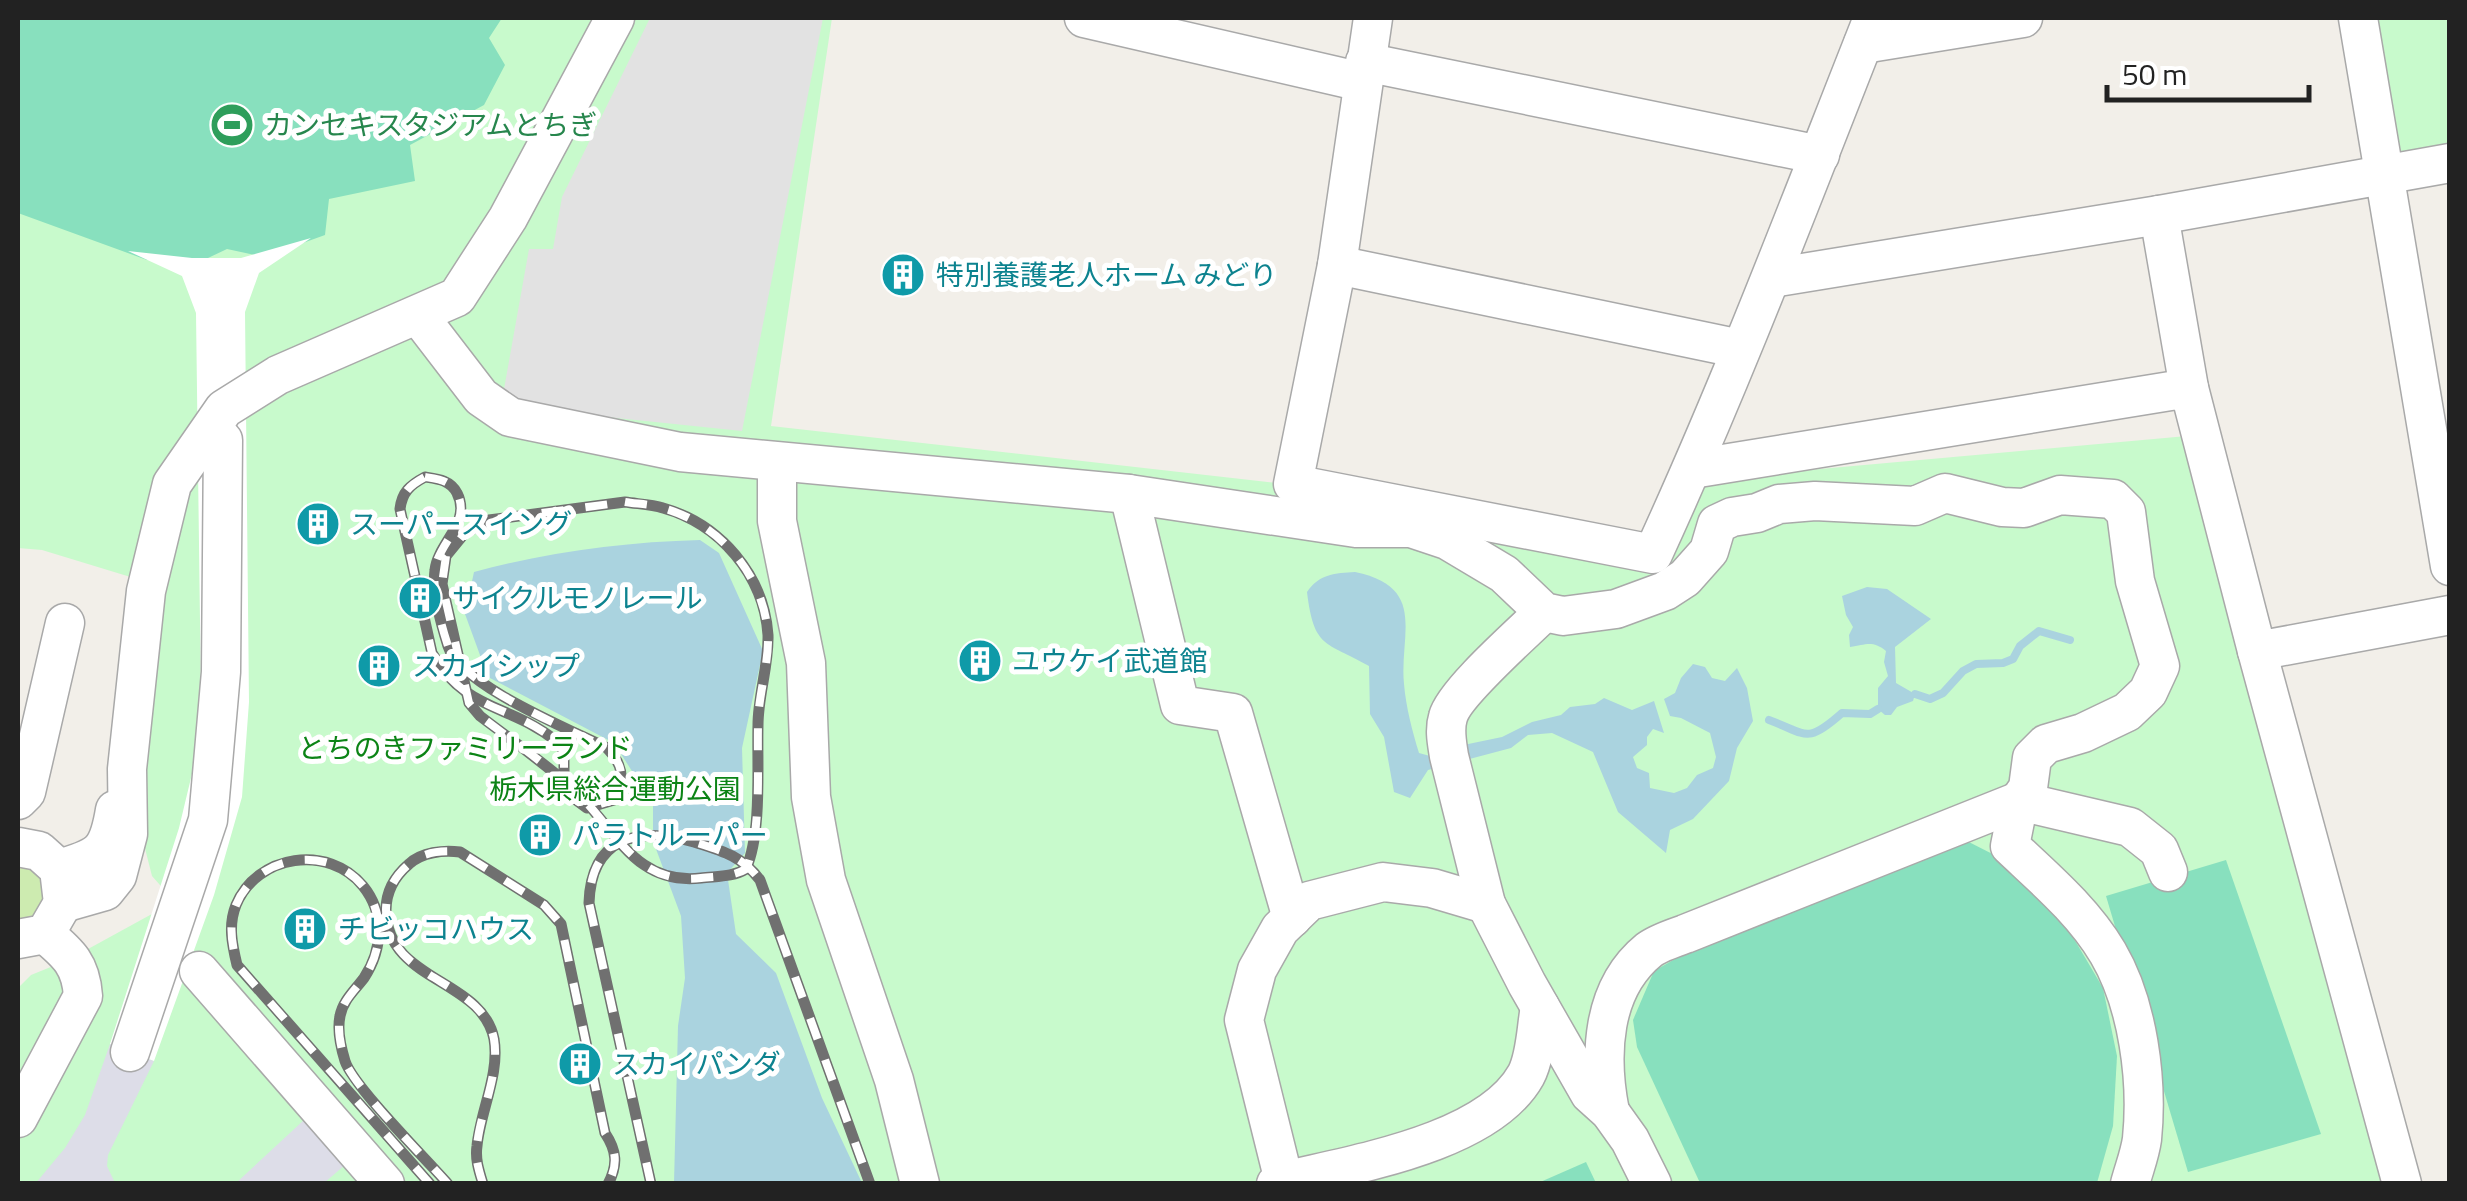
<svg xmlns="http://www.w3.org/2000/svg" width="2467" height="1201" font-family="'Titillium Web','Noto Sans JP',sans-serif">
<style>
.grass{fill:#cdebb0}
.park{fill:#c8facc}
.pitch{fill:#88e0be}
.parking{fill:#e2e2e2}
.plaza{fill:#dddde8}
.water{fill:#aad3df}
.pier{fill:#fff}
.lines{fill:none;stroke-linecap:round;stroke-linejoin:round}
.stream{stroke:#aad3df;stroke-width:8}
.minor-casing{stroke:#a9a9a9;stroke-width:41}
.minor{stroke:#fff;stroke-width:38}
.rail-casing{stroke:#707070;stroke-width:11}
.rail{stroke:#fff;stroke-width:8;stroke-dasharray:22;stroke-linecap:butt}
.labels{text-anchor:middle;stroke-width:10;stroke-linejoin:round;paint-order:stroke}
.leisure-label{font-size:28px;fill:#27864d;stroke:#fff;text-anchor:start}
.culture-label{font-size:28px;fill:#0d838f;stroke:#fff;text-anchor:start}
.park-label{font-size:28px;fill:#0c8416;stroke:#fff}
</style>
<rect width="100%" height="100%" fill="#f2efe9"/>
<polygon class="grass" points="18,858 34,861 55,899 18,930"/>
<g class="park">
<polygon points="18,18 832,18 771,426 1304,486 1644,553 1710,479 2198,435 2399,1183 18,1183 18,988 31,975 68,960 161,909 167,893 152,876 134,805 160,586 42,550 18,548"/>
<polygon points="2375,18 2449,18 2449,146 2398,155"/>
</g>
<g class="pitch">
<polygon points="18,18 502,18 489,38 505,65 484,105 410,145 415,181 329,199 325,235 264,257 227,249 208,258 147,260 18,213"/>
<polygon points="1959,837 2022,869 2070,932 2103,988 2117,1056 2113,1126 2097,1183 1700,1183 1637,1047 1633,1020 1654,971 1682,955"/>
<polygon points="2226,860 2321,1134 2188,1172 2106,896"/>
<polygon points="1586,1162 1596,1183 1538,1183"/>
</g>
<polygon class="parking" points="650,18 823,18 742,431 501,406 529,249 553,249 562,197"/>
<g class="plaza">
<polygon points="110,1044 154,1061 108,1155 107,1166 115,1183 35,1184 65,1148 85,1115"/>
<polygon points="318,1107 359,1153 324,1183 235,1184"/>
</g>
<g class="water">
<path d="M700,540L719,553L763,651L742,748L745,853L727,873L736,934L776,973L822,1098L862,1183H674L678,1026L685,978L681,916L653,841V804L614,743L488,677L465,614L474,572C548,552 624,542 700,540Z"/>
<path d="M1355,572C1428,587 1399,635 1404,684C1406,707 1412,730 1419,753L1430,756L1449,748L1502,737L1532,722L1561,715L1570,707L1595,704L1604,698L1632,710L1654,701L1664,733L1653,729L1647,737V745L1633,757L1637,768L1649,773L1650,788L1674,793L1687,788L1697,775L1713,768L1716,757L1710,733L1681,718L1670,716L1664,699L1675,693L1681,678L1693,664L1705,667L1712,678L1725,681L1737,668L1747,688L1753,721L1737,748L1729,781L1693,819L1670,830L1666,853L1618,812L1593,752L1552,733L1528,735L1511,748L1428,770L1410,798L1394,792L1384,737L1370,714L1369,666C1325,641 1314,649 1307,592C1319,574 1335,573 1355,572Z"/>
<path d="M1867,587L1887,589L1931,619L1895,647L1896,683L1915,694L1913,701L1897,707L1891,715H1885L1878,709V688L1888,676L1884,662L1886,651C1872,640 1866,645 1850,647L1849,635L1853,627L1846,615L1842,596Z"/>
</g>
<polygon class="pier" points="311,238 259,273 245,312 249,702 242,797 214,895 154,1061 110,1044 179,828 196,757 201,698 196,313 182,276 128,251 192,258 241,258"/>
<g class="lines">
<g class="stream">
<polyline points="1915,694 1930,699 1943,693 1963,671 1976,664 2003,663 2013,659 2020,646 2039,631 2070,640"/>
<path d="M1769,720C1807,734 1806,745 1842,713L1870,714L1878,709"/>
</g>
<defs>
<g id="minor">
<polyline points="1084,18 1362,82"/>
<path d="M1373,18L1337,265L1293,484L1653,554C1734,378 1802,197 1873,18"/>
<polyline points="2358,18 2450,566"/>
<polyline points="1863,44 2023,18"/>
<polyline points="1365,62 1820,155"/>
<polyline points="2159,215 2189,388"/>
<polyline points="1337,265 1741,349"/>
<polyline points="1772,278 2159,215 2450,163"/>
<path d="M418,315L481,397L510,417L680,452L1129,494L1356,528H1411L1447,540L1504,574L1544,612L1563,616L1616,609L1665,591L1685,578L1709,551L1717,524L1732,517L1757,513L1779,504L1815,501L1915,506L1945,493L2002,507L2024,508L2060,495L2113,499L2126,512L2135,581L2160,666L2148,692L2127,712L2083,733L2046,744L2032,758L2028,788L2019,801L2010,846C2045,879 2083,911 2108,953C2138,1004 2148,1080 2142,1139C2140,1154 2134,1169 2130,1184"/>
<polyline points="777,462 777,521 806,663 811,797 826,880 894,1080 920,1184"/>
<polyline points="1692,469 2189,388 2257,651 2450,615"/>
<polyline points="1129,494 1180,705 1233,713 1292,918"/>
<path d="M1544,612C1524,632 1454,693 1448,717C1444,730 1447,743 1449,756L1486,904L1527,984L1590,1094L1610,1112L1630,1140L1652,1184"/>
<polyline points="2257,651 2402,1184"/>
<polyline points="18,800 26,792 65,623"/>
<polyline points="18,847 39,851 59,869 63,903 45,934 18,939"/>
<path d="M59,869C100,857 108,853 115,810"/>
<polyline points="63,903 105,891 117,876 128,834 127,769 146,591 172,484 224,409 278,375 457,297 508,218 615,18"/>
<polyline points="199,971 385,1184"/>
<polyline points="130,1052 208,820 221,672 223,440"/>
<path d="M1610,1112C1599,1056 1601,989 1649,950C1658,943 1674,938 1685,934L2019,801L2130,827L2159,850L2168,872"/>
<path d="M18,1118L83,996C81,965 69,954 45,934"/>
<path d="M1284,1181C1354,1164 1488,1143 1526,1075C1536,1056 1536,1028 1540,1007"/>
<polyline points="1276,1184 1284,1181 1244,1020 1257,970 1280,929 1309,901 1383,882 1432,888 1486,904"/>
</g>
</defs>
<use href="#minor" class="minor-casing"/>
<use href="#minor" class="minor"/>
<defs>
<g id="rail">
<path d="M425,477C438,479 450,480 457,493C472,523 438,542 435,570C432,593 441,624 448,646C460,685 569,729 607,748C623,764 626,780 614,800L587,808L564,791V751L556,741C511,704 465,712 432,653L400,509C402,492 410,485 425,477Z"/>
<path d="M625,502C637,504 651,504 663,508C720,524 764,575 768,635C769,665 758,695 758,725C757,767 762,832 746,869C733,877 717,876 701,878C633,886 615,826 571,787C542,761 510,739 480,716L469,703L442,584L446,556L464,534L489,520Z"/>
<path d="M430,1184L237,965C232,944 228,925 236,905C257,854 329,844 363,886C385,913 383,949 364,978C355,990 343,1000 340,1016C337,1030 341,1048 345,1061C353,1086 427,1160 448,1184"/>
<path d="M483,1184C479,1171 475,1159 477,1146C480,1112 500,1074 494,1039C482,978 386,982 386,910C386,891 395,876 409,864C422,852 443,850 460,852L544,905L561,924L605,1133C617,1151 618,1165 608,1184"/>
<path d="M651,1184L589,903C591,837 638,826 694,842C723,851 742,856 760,880L870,1184"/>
</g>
</defs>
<use href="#rail" class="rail-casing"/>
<use href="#rail" class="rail"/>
</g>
<defs>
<symbol id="stadium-disc" viewBox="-11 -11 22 22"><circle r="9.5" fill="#2e9e5b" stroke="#fff"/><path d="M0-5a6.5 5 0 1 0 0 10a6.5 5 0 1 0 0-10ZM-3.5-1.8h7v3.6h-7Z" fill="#fff"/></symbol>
<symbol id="building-disc" viewBox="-11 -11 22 22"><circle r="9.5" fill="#0f9aa8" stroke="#fff"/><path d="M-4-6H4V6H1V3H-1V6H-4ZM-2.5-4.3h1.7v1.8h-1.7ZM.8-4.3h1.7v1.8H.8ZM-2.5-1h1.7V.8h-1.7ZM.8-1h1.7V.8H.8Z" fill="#fff"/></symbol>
</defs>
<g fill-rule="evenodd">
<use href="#stadium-disc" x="207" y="100" width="50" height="50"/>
<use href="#building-disc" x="878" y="250" width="50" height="50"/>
<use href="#building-disc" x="293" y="499" width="50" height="50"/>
<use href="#building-disc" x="395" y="573" width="50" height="50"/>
<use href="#building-disc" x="955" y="636" width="50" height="50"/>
<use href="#building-disc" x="354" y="641" width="50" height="50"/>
<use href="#building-disc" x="515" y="810" width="50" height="50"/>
<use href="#building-disc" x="280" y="904" width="50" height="50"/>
<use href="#building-disc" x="555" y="1039" width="50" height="50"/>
</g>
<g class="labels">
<g class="leisure-label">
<text x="264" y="135">カンセキスタジアムとちぎ</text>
</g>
<g class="culture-label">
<text x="936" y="285">特別養護老人ホーム みどり</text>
<text x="350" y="534">スーパースイング</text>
<text x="452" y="608">サイクルモノレール</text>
<text x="1012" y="671">ユウケイ武道館</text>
<text x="412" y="676">スカイシップ</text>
<text x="572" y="845">パラトルーパー</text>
<text x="338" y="939">チビッコハウス</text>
<text x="612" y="1074">スカイパンダ</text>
</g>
<g class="park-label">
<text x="465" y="758">とちのきファミリーランド</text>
<text x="615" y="799">栃木県総合運動公園</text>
</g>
</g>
<rect width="2467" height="1201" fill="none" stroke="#222222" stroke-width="40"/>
<path d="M2107 85v15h202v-15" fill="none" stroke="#222222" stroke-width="5"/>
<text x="2122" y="85" font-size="30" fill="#222222" stroke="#ffffff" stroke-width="8" paint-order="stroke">50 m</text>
</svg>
